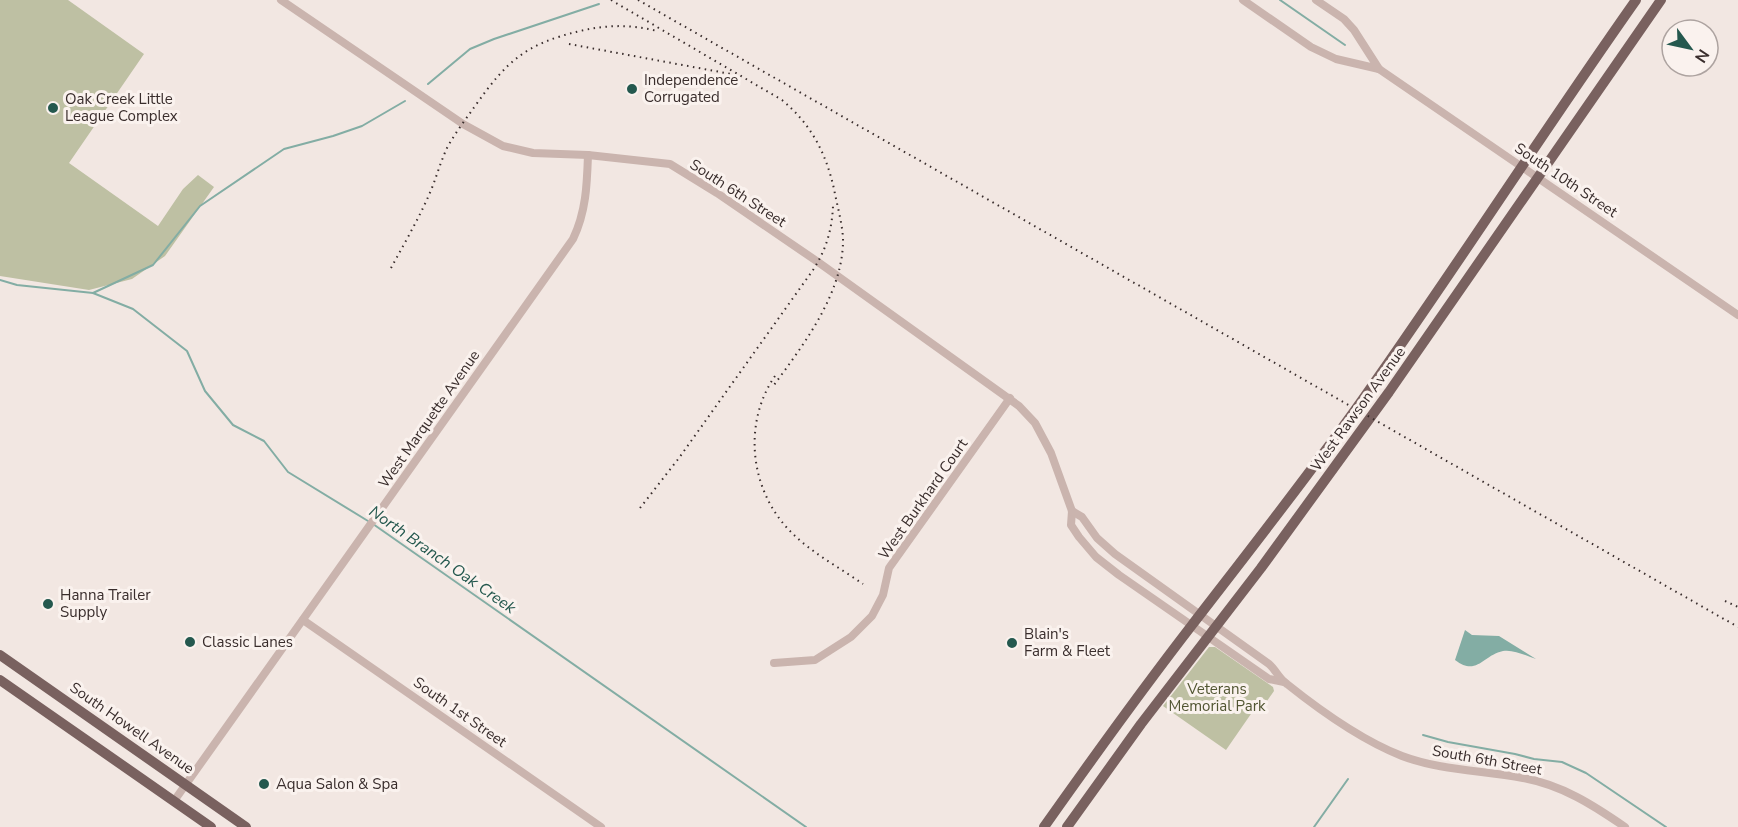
<svg xmlns="http://www.w3.org/2000/svg" width="1738" height="827" font-family="'Nunito Sans',sans-serif">
<style>
.green{fill:#bec0a3}
.water{fill:#83ada4}
.lines{fill:none;stroke-linecap:round;stroke-linejoin:round}
.stream{stroke:#83ada4;stroke-width:2}
.minor{stroke:#cab4ae;stroke-width:8}
.major{stroke:#79615f;stroke-width:10}
.rail{stroke:#392d2c;stroke-width:2;stroke-dasharray:1.5 4.5;stroke-linecap:butt}
.poi-dot{fill:#24584e;stroke:#faf2ee;stroke-width:2}
.labels{text-anchor:middle;stroke-width:6;stroke-linejoin:round;paint-order:stroke}
.poi-label{font-size:15px;fill:#392d2c;stroke:#faf2ee;text-anchor:start}
.street-label{font-size:15px;fill:#392d2c;stroke:#faf2ee}
.park-label{font-size:15px;fill:#515532;stroke:#faf2ee}
.water-label{font-size:16px;font-style:italic;fill:#24584e;stroke:#faf2ee}
</style>
<rect width="100%" height="100%" fill="#f2e7e2"/>
<g class="green">
<polygon points="0,0 68,0 144,54 69,163 158,226 183,189 198,175 214,187 165,256 132,279 89,290 0,276"/>
<polygon points="1209,647 1215,647 1273,687 1274,691 1267,701 1262,698 1226,750 1163,706"/>
</g>
<path class="water" d="M1465,630L1472,635L1499,636L1536,659C1527,656 1513,649 1503,651C1483,655 1477,677 1455,660Z"/>
<g class="lines">
<g class="stream">
<polyline points="1280,0 1345,45"/>
<polyline points="428,84 470,49 494,39 599,4"/>
<polyline points="0,280 17,285 93,293 133,309 187,351 205,391 233,425 264,441 288,472 368,521"/>
<polyline points="93,293 153,265 200,206 284,149 333,136 362,126 405,101"/>
<polyline points="373,524 806,827"/>
<polyline points="1423,735 1448,742 1515,754 1534,759 1562,762 1586,773 1666,827"/>
<polyline points="1314,827 1348,779"/>
</g>
<g class="minor">
<polyline points="281,0 463,124 503,146 533,153 588,155 670,164 717,193 818,262 1019,406 1035,423 1051,453 1072,511 1071,525 1079,537 1096,557 1119,575 1269,679 1284,682"/>
<polyline points="1243,0 1311,47 1336,59 1379,69 1738,315"/>
<polyline points="1316,0 1344,19 1354,30 1379,69"/>
<path d="M1072,511L1082,517L1097,538L1115,554L1269,664C1276,670 1279,679 1287,684C1322,712 1361,740 1402,756C1442,771 1483,770 1523,778C1562,785 1593,805 1625,827"/>
<polyline points="303,620 601,827"/>
<polyline points="774,663 815,660 851,637 872,616 883,595 889,568 1010,398"/>
<path d="M174,801L573,239C586,212 587,185 588,155"/>
</g>
<g class="major">
<polyline points="0,655 246,827"/>
<polyline points="0,680 211,827"/>
<path d="M1044,827C1092,759 1141,691 1192,625C1246,555 1301,485 1353,413C1450,277 1540,136 1636,0"/>
<polyline points="1067,827 1141,724 1261,568 1389,392 1661,0"/>
</g>
<g class="rail">
<path d="M611,0L782,100C811,124 826,153 834,189C837,205 842,222 843,238C844,292 804,344 774,385"/>
<polyline points="638,0 1738,627"/>
<polyline points="569,44 731,74"/>
<path d="M391,268C404,244 418,220 429,195C436,179 440,163 447,148C455,133 466,119 475,106C507,61 525,44 580,31C606,25 630,24 657,31"/>
<path d="M775,376C742,424 750,492 792,533C812,553 840,568 863,584"/>
<path d="M640,508L679,458L813,270C826,250 832,230 833,206"/>
<polyline points="1725,601 1738,607"/>
</g>
</g>
<g class="poi-dot">
<circle cx="632" cy="89" r="6"/>
<circle cx="53" cy="108" r="6"/>
<circle cx="48" cy="604" r="6"/>
<circle cx="190" cy="642" r="6"/>
<circle cx="1012" cy="643" r="6"/>
<circle cx="264" cy="784" r="6"/>
</g>
<g class="labels">
<g class="poi-label">
<text x="644" y="85">Independence<tspan x="644" dy="17">Corrugated</tspan></text>
<text x="65" y="104">Oak Creek Little<tspan x="65" dy="17">League Complex</tspan></text>
<text x="60" y="600">Hanna Trailer<tspan x="60" dy="17">Supply</tspan></text>
<text x="1024" y="639">Blain's<tspan x="1024" dy="17">Farm &amp; Fleet</tspan></text>
<text x="202" y="647">Classic Lanes</text>
<text x="276" y="789">Aqua Salon &amp; Spa</text>
</g>
<g class="street-label">
<text transform="translate(1566 180) rotate(34)" y="5">South 10th Street</text>
<text transform="translate(738 193) rotate(33)" y="5">South 6th Street</text>
<text transform="translate(1358 409) rotate(-54)" y="5">West Rawson Avenue</text>
<text transform="translate(429 419) rotate(-55)" y="5">West Marquette Avenue</text>
<text transform="translate(923 499) rotate(-55)" y="5">West Burkhard Court</text>
<text transform="translate(460 712) rotate(35)" y="5">South 1st Street</text>
<text transform="translate(132 728) rotate(35)" y="5">South Howell Avenue</text>
<text transform="translate(1487 760) rotate(10)" y="5">South 6th Street</text>
</g>
<g class="park-label">
<text x="1217" y="694">Veterans<tspan x="1217" dy="17">Memorial Park</tspan></text>
</g>
<g class="water-label">
<text transform="translate(443 559) rotate(35)" y="6">North Branch Oak Creek</text>
</g>
</g>
<g transform="translate(1690 48) rotate(123)"><circle r="28" fill="#faf2ee" stroke="#ada3a0" stroke-width="1.5"/>
<path d="M0-4.5L10 22L0 15L-10 22Z" fill="#24584e"/>
<text y="-9" font-size="16" font-weight="bold" text-anchor="middle" fill="#392d2c">N</text>
</g>
</svg>
